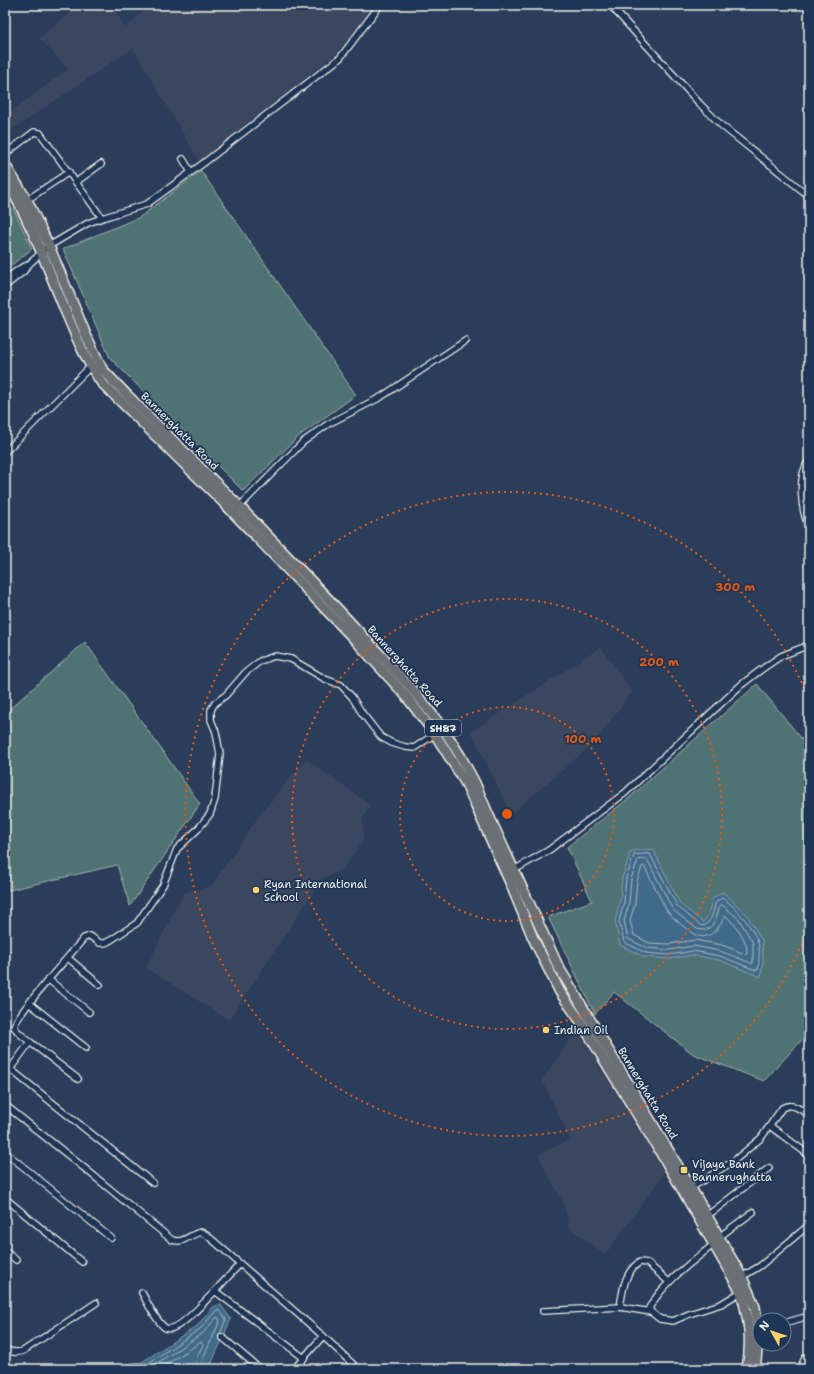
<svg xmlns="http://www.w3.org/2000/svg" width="814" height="1374" font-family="'Shantell Sans',sans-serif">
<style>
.built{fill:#3a475e}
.green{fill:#4f7272;stroke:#a2b2ad}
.water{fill:#416a89;stroke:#89a0af}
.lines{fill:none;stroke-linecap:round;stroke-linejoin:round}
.shore{stroke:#acbbc2;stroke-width:1}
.minor-casing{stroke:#f4f1e8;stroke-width:8}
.primary-casing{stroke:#f4f1e8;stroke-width:12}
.minor{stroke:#1d3557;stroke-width:5.5}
.primary{stroke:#6b6f75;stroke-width:9}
.ring{fill:none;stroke:#e8590c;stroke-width:2;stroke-dasharray:2 4}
.poi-dot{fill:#ffd166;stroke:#1d3557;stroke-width:1.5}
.labels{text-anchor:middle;stroke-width:3.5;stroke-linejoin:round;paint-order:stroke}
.shield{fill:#1d3557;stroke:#b4b9bc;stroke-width:1}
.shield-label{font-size:10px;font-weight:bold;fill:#f4f1e8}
.street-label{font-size:11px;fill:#f4f1e8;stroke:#1d3557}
.poi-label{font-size:11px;fill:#f4f1e8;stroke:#1d3557;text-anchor:start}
.centre{fill:#e8590c;stroke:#1d3557;stroke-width:2}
.ring-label{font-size:12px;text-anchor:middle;font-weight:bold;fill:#e8590c;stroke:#1d3557;stroke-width:3.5;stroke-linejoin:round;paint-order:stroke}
</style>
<rect width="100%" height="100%" fill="#2a3d5a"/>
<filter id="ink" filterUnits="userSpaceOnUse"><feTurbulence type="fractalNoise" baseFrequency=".025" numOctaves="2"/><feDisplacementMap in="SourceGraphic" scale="8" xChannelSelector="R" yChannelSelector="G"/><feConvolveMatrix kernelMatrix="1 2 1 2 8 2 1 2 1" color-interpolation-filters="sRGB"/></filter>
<g filter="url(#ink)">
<g class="built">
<polygon points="79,5 112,5 125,28 150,5 376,5 337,53 199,161 133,48 12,130 5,121 5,116 68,69 39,38"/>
<polygon points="601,647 632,692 592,745 511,814 471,732"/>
<polygon points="306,759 370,805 363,819 363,841 343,869 322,879 229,1020 146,968 183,893 211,886 261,813"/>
<polygon points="577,1029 665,1172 605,1255 569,1227 563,1203 538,1155 570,1139 542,1080"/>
</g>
<g class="green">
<polygon points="201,171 356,395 299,436 243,491 110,358 63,249 140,217"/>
<polygon points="5,199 15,212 32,249 5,270"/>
<polygon points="85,642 200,804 130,906 117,865 5,891 5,713"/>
<polygon points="757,684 809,748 809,1032 764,1081 693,1054 614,992 595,1014 548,917 592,901 567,847 629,798"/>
</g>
<g class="water">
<polygon points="653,849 680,904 703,922 708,916 712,899 723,892 746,914 762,940 763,961 761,977 719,960 692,955 670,959 644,957 620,945 615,921 620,901 622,878 631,851"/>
<polygon points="220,1304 231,1319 209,1369 90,1369 116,1365 142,1362 197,1326 212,1308"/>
</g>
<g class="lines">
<g class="shore">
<path d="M650,854L677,906L700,925L704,926C713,920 713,911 716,902L722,898C733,903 754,929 758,942C760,949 759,962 758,970H755L720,956L693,951L669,955L646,953L624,942L619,921L624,902L626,878L634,855Z"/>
<path d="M647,859L673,910L697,929L705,930C717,926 716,913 721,904L739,919L753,943V963H751L720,951L693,946L669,950L647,948L628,939L624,921L629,903L631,879L638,860Z"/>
<path d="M644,866L667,911C671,917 678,921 683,926C687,929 691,933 696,935C709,941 720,928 724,917L726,916C736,925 748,940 747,954H745L722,945L695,940L669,944L649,943L634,935L630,921L635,903L637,881L642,867Z"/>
<polyline points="113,1369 144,1366 200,1329 215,1312 219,1310 226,1319 220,1334"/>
<polyline points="148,1369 203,1333 216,1318 218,1317 220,1321 203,1358 201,1369"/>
<polyline points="159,1369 201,1342 203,1345 197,1356 195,1369"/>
</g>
<defs>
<g id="minor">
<polyline points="610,5 700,104 721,125 809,196"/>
<polyline points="5,154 34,132 40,133 102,218"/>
<polyline points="183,159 191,172"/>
<polyline points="76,182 101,164"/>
<polyline points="27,200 69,172"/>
<polyline points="5,279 21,268 28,265"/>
<polyline points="5,286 24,271 28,265 49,246 88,223 102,218 147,204 201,165 340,58 380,5"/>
<polyline points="5,452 90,367"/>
<path d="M809,460C797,477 801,509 809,528"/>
<polyline points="238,508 303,442 328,424 381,397 465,341"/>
<polyline points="514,870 549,850 625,793 741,685 762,669 781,656 809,645"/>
<polyline points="68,958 100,985"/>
<polyline points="49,980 89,1012"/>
<polyline points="29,1003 86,1048"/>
<polyline points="30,1042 78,1079"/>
<polyline points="10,1069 153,1183"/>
<path d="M5,1076L30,1042L19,1033L14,1027C16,1014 72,953 84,938L90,936L100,943H105L111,940L137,923L163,885L177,849L198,829L210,814L215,799L220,754L216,732L211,720V710L215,703L226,695L245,673L260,661L275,656L291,659L325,679L341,685L352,697L362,713L376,731L381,737L392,743L405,747L414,748L435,734"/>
<path d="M5,1105L83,1167L172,1240C184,1244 190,1234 201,1232L208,1236L323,1336L294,1369"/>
<polyline points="770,1126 809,1155"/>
<polyline points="5,1152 111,1238"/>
<path d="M691,1188L735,1160L761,1138L782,1108C792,1102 799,1109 809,1114"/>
<polyline points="5,1198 82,1262"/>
<polyline points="707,1216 769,1168"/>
<polyline points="719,1237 753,1212"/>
<path d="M714,1244C691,1263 665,1281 649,1308L651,1312L660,1319L673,1321L689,1314L721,1304L741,1292"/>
<polyline points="5,1251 16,1260"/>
<polyline points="240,1264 215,1291 304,1358"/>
<polyline points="740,1278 760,1266 809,1225"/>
<path d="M142,1293C148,1304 155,1319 164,1327C175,1337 207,1299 215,1291"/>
<path d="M620,1307C623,1290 624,1272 640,1262L647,1263L669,1282"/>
<polyline points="543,1311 620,1307 651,1312"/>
<polyline points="784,1323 809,1316"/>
<polyline points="323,1336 358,1369"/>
<polyline points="222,1337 260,1369"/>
<path d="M5,1349C11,1353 16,1353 23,1351L96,1303"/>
<polyline points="800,1369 805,1358"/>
</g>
<g id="primary">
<polyline points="5,165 27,200 49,246 86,335 102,369 127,395 239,506 333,604 412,689 443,728 461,757 475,783 489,816 558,966 691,1188 742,1277 755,1307 758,1330 757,1351 755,1369"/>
<path d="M5,179C29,218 45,261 62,303C74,331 84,358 101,382L223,502L356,641L406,696L435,734L465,782L509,880L533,938L560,992L581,1022L668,1165L741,1292C749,1319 752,1341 747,1369"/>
</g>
</defs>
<use href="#minor" class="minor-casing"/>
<use href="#primary" class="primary-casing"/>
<use href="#minor" class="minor"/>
<use href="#primary" class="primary"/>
</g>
</g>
<g class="ring">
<circle cx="507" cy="814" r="107"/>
<circle cx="507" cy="814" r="215"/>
<path d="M809 927A322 322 0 1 1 809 701"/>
</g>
<g class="poi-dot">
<circle cx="256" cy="890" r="4"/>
<circle cx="546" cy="1030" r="4"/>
<rect x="680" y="1166" width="8" height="8" rx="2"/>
</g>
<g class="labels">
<rect class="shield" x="425" y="720" width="36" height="16" rx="3"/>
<g class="shield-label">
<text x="443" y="732">SH87</text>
</g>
<g class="street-label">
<text transform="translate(180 431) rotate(45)" y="4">Bannerghatta Road</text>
<text transform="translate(405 666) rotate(48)" y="4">Bannerghatta Road</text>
<text transform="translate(648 1093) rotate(59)" y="4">Bannerghatta Road</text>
</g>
<g class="poi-label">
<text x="264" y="888">Ryan International<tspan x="264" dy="13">School</tspan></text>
<text x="554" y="1034">Indian Oil</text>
<text x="692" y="1168">Vijaya Bank<tspan x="692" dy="13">Bannerughatta</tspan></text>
</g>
</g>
<circle cx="507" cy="814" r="6" class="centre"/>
<g class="ring-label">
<text x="735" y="591">300 m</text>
<text x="659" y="666">200 m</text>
<text x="583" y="743">100 m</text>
</g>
<rect width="814" height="1374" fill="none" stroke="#1d3557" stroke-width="20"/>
<rect x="10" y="10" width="794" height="1354" fill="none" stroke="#f4f1e8" stroke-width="1.5" filter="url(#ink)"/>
<g transform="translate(772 1332) rotate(309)"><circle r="19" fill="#1d3557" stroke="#738091"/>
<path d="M0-3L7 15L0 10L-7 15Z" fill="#ffd166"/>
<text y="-6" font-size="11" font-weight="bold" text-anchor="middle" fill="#f4f1e8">N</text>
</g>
</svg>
